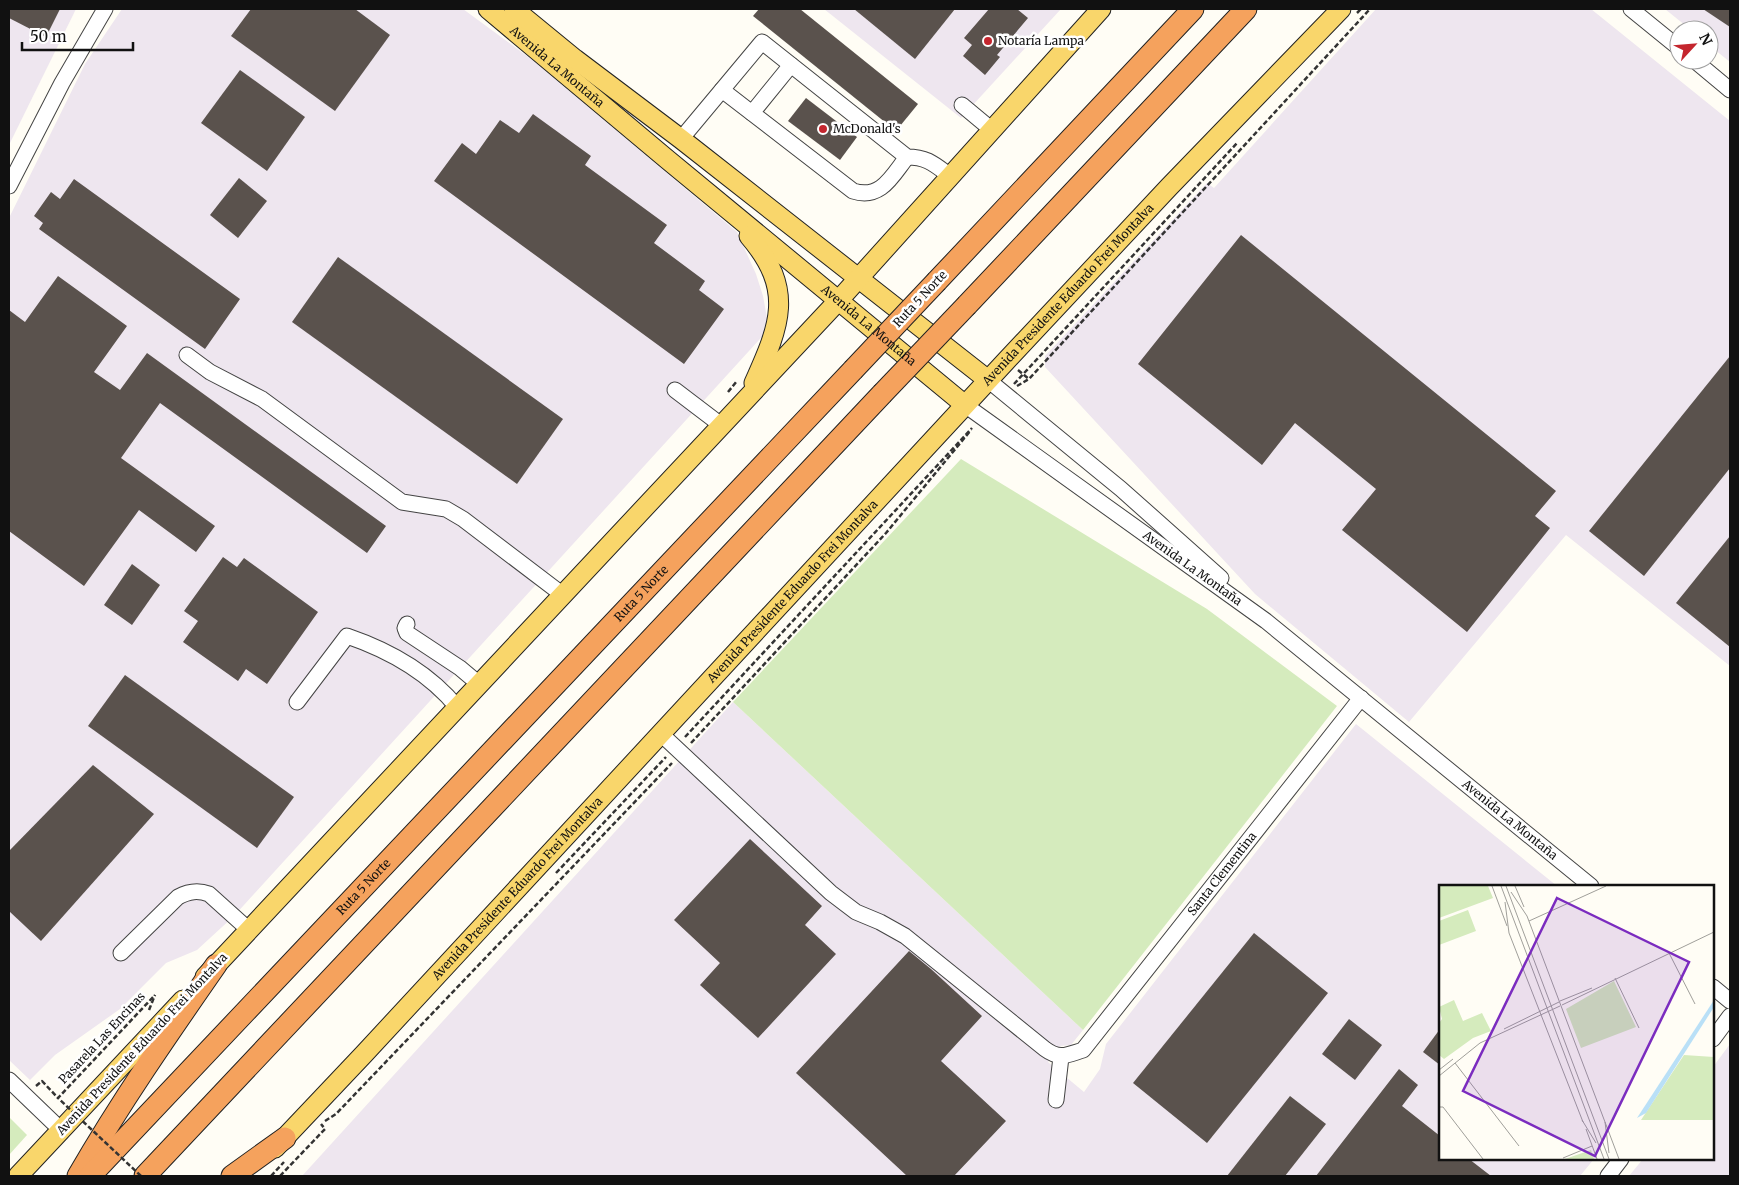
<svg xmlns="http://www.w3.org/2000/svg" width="1739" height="1185" font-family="Merriweather,serif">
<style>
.industrial{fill:#eee6ef}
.green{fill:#d5ebbd}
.building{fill:#5a524d}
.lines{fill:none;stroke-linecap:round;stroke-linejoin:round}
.minor-casing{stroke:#444;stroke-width:17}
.major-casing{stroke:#222;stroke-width:21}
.highway-casing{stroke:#222;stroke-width:23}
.path{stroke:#333;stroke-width:2.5;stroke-dasharray:5 2.5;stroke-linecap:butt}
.minor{stroke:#fff;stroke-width:15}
.major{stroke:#f9d66b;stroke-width:19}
.highway{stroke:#f5a25d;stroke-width:21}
.highway-bridge-casing{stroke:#222;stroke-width:23;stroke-linecap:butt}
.path-bridge{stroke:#333;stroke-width:2.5;stroke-dasharray:5 2.5;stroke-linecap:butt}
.highway-bridge{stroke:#f5a25d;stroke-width:21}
.poi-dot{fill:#c4262e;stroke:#fff;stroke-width:2}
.labels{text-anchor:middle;stroke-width:5;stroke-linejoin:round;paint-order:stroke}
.poi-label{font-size:12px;fill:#111;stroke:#fff;text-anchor:start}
.street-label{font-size:12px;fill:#111;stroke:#fff}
.inset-road{fill:none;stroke:#a09f9a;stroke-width:1}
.view{fill:#7b2cbf;fill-opacity:0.15;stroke:#7b2cbf;stroke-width:2.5}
.inset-edge{fill:none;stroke:#111;stroke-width:2.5}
</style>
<rect width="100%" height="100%" fill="#fffdf5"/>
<g class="industrial">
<polygon points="9,9 76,9 9,145"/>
<polygon points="122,9 463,9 531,59 737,232 756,274 763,296 769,329 234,916 197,950 166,963 120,1009 55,1055 30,1080 9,1060 9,218 85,64"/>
<polygon points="824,9 1061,9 961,118"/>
<polygon points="1376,9 1591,9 1730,121 1730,666 1566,535 1409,722 1255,594 1045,367 1045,356 1207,183 1214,188"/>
<polygon points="1665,9 1730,9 1730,62 1709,45 1709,30 1691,30"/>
<polygon points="733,702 1083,1030 1071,1045 1060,1046 1048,1062 1084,1092 1100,1069 1106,1044 1356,724 1557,886 1440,886 1440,1159 1594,1159 1580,1176 302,1176"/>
<polygon points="1730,1044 1730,1176 1629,1176 1643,1159 1713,1159 1713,1067"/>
</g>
<g class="green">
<polygon points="961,459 1207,609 1337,706 1083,1030 733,702"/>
<polygon points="9,1117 27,1135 9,1155"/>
</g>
<g class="building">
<polygon points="9,9 60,9 46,37 9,18"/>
<polygon points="251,9 355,9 390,35 335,111 231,36"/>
<polygon points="759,9 800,9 918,104 896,131 753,16"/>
<polygon points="854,9 955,9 915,59"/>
<polygon points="989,9 1017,9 1028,18 997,55 1000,57 985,75 963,56 972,45 964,38"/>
<polygon points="1703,9 1730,9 1730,27"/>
<polygon points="240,70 305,117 267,171 201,123"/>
<polygon points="806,98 857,137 840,160 788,121"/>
<polygon points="533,114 591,156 585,165 667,225 654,243 705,281 699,290 724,309 684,364 434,181 462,143 476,154 500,120 519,133"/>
<polygon points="239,178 267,201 238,238 210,215"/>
<polygon points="74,179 240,299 205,349 39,229 43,223 34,216 51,192 60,199"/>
<polygon points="1241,235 1556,491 1535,516 1550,528 1467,632 1342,530 1376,489 1295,423 1262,465 1138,364"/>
<polygon points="338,257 563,419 517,484 292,322"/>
<polygon points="58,276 127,326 94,372 120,390 147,353 386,526 367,553 160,403 121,458 215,526 196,552 139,510 84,586 9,531 9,310 25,322"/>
<polygon points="1730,356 1730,468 1644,576 1589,531"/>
<polygon points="1730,536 1730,647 1676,603"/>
<polygon points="223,557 237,567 244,558 318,612 267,684 246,669 238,681 183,642 198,621 184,611"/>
<polygon points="132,564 160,585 132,625 104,605"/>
<polygon points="125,675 294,797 257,848 88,726"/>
<polygon points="93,765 154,814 41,941 9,911 9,851"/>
<polygon points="750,839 822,906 805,925 836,954 758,1038 700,985 720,963 674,920"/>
<polygon points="1254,933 1328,993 1207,1143 1133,1083"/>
<polygon points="909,951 931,969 982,1016 941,1061 1006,1121 954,1176 907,1176 796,1073"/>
<polygon points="1349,1019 1382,1045 1355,1080 1322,1054"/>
<polygon points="1440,1029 1440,1065 1423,1052"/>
<polygon points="1399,1069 1418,1085 1402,1106 1440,1136 1440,1159 1469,1159 1491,1176 1316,1176"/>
<polygon points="1290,1096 1326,1124 1285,1176 1227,1176"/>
</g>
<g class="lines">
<defs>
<g id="minor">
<polyline points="1631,9 1679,48"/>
<polyline points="1694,60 1730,90"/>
<path d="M722,90L853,191C881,200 892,176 907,157"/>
<polyline points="962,105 992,130"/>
<polyline points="752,113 791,65"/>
<path d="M681,139L762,42L907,157C927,157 934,164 950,176"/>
<polyline points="9,186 62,83 105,9"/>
<polyline points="187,355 210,372 262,399 402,502 446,509 463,519 563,595"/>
<polyline points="988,380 1121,489 1221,578"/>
<polyline points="675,390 721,425"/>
<path id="s1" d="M965,405L1266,621L1591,886"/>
<polyline points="407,624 405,628 407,633 460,668 479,684"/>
<path d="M297,702L347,636C388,650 429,673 457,707"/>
<path id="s2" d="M660,733L831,893L856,912L880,922L905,936L1045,1049C1060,1060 1067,1055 1083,1050L1361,698"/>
<path d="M121,953L178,897C189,891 198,890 209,894L249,930"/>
<polyline points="1713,987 1730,1001"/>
<polyline points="1713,1039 1730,1016"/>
<polyline points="9,1080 61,1130"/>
<polyline points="1056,1100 1061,1057"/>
<polyline points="1608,1176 1621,1159"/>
</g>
<g id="major">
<path id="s3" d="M488,9L668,160L965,405"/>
<polyline points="514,9 575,59 681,139 988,380"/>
<path d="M749,236C795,290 780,325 754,383"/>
<polyline points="205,977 838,301 1101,9"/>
<path id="s4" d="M275,1148L364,1054L1006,361L1169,187L1341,9"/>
<polyline points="18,1176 183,1000"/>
</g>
<g id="highway">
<polyline points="937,281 1193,9"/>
<polyline points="967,305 1246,9"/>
<path d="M78,1176C120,1103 168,1034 216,965"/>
<path id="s5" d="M90,1176L853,370"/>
<polyline points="145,1176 882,394"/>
<polyline points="232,1176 285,1138"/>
</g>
</defs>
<use href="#minor" class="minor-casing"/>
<use href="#major" class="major-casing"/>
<use href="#highway" class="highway-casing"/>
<g class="path">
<polyline points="1357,13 1361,9"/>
<polyline points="1018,370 1029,379"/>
<polyline points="1014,384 1238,142"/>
<polyline points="1017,386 1029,379 1370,9"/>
<polyline points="728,392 737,381"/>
<polyline points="685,737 972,428"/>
<polyline points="691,743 886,533 971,430"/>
<polyline points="556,873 666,757"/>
<polyline points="149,1010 155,995"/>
<polyline points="36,1086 42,1081 58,1098"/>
<polyline points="325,1121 336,1114 672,763"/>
<polyline points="271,1176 284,1162"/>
<polyline points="280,1176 325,1129 321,1124"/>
</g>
<use href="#minor" class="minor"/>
<use href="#major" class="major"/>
<use href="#highway" class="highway"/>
<defs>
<g id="highway-bridge">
<polyline points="853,370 937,281"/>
<polyline points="882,394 967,305"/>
</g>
</defs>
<use href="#highway-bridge" class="highway-bridge-casing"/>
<polyline class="path-bridge" points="141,1176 58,1098 155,995"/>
<use href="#highway-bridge" class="highway-bridge"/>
</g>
<g class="poi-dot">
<circle cx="988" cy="41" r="5"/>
<circle cx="823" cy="129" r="5"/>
</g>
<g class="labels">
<g class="poi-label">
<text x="998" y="45">Notaría Lampa</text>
<text x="833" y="133">McDonald's</text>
</g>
<g class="street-label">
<text dy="4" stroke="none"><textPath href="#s3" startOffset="90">Avenida La Montaña</textPath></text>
<text dy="4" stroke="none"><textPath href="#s4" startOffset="1165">Avenida Presidente Eduardo Frei Montalva</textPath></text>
<text transform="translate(920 299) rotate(-47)" y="4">Ruta 5 Norte</text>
<text dy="4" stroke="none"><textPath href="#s3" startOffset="495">Avenida La Montaña</textPath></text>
<text dy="4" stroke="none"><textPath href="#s1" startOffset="280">Avenida La Montaña</textPath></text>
<text dy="4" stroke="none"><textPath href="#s4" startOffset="760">Avenida Presidente Eduardo Frei Montalva</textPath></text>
<text dy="4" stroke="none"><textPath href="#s5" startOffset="802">Ruta 5 Norte</textPath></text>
<text dy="4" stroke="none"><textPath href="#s1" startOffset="685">Avenida La Montaña</textPath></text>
<text dy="4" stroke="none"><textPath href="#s2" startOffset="765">Santa Clementina</textPath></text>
<text dy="4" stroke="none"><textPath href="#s5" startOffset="398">Ruta 5 Norte</textPath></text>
<text dy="4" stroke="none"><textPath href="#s4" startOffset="355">Avenida Presidente Eduardo Frei Montalva</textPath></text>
<text transform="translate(102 1038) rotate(-47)" y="4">Pasarela Las Encinas</text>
<text transform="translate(142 1044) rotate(-47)" y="4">Avenida Presidente Eduardo Frei Montalva</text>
</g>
</g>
<g transform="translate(1439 885)">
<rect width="275" height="275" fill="#fffdf5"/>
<path d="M0,1H49L54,13L0,33ZM29,25L37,46L0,60V36ZM175,96L197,142L142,163L127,124ZM15,115L24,136L43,128L52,146L34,153L5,174L0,170V138L3,134L0,122ZM245,170L275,172V235H202ZM152,265L155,274H126Z" fill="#d5ebbd"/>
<path d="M275,115V122L207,228L198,233Z" fill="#b9e0f7"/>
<path class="inset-road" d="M53,1L68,41M62,1L165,274M67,1L170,274M76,1L85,22M72,7L88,31M66,17L70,48M88,31L180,274M90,36L167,1M70,48L144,237M230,68L256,119M176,93L200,143M121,116L153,103M123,120L275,47M65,144L120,117M16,178L80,261M0,185L14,174M0,191L41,158L121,121M0,222H4L44,274M143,235L157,258M166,237L170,268M147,244L158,274M124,273L153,261"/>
<path class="view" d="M118,13L250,77L156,271L24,206Z"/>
<rect width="275" height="275" class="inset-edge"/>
</g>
<rect width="1739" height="1185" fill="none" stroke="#111111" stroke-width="20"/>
<g transform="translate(1694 45) rotate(64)"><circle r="24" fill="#ffffff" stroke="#a0a0a0"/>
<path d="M0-4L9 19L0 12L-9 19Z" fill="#c4262e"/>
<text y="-8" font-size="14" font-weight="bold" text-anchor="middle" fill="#111111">N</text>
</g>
<path d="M22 42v8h111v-8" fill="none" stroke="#111111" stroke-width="2.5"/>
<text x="30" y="42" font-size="15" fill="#111111" stroke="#ffffff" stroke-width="4" paint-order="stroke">50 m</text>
</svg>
